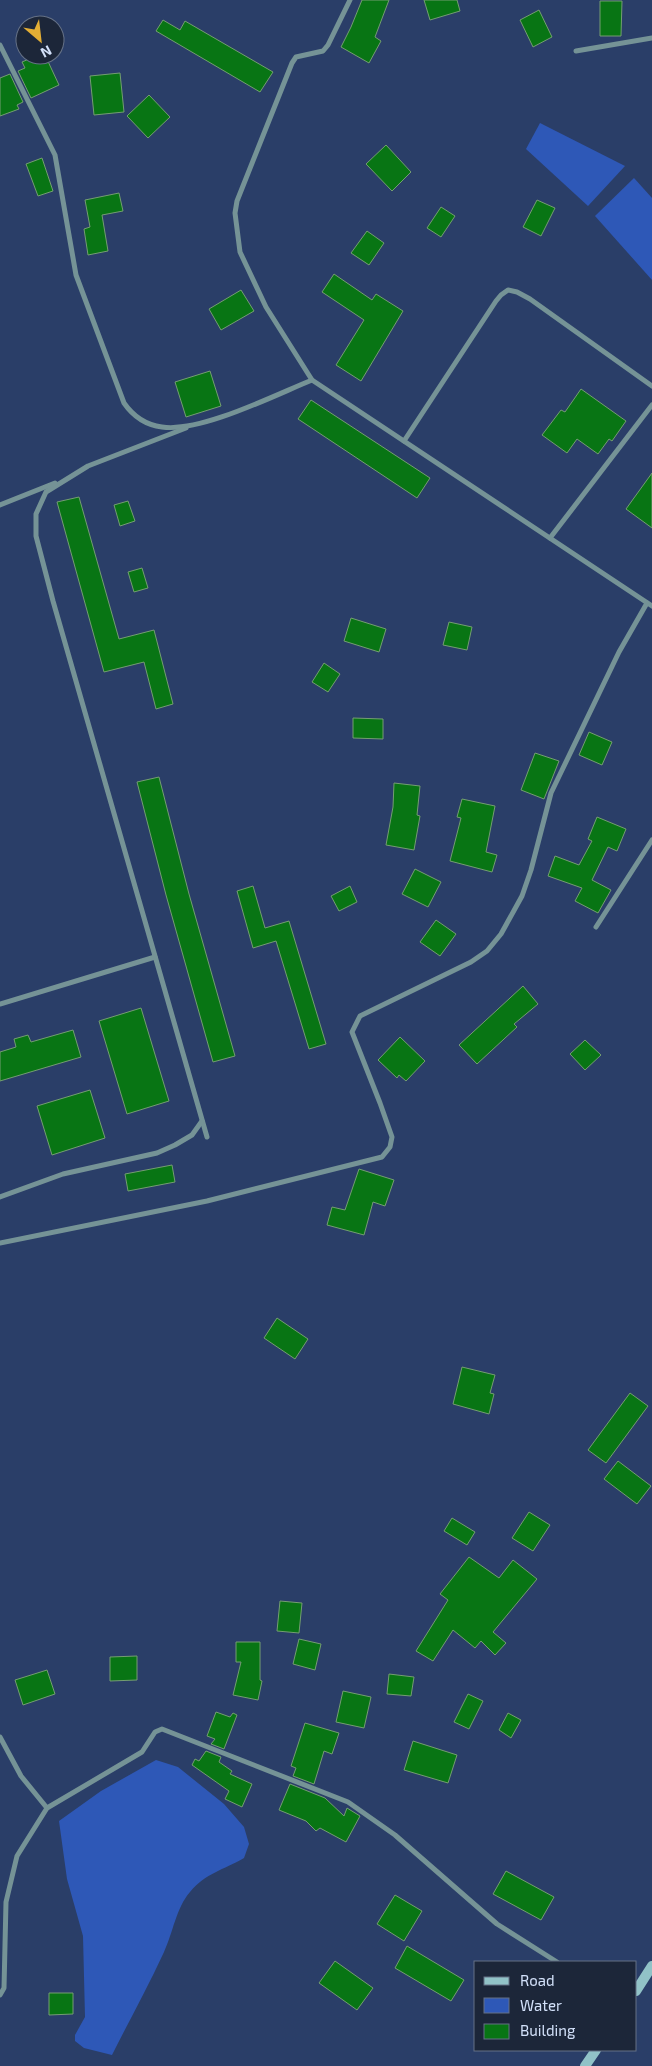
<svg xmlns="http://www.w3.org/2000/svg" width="652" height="2066" font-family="'Exo 2',sans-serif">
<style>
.water{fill:#2e58b7}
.building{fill:#087514;stroke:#749d72}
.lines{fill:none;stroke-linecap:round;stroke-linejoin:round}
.street{stroke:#759396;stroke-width:5}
.secondary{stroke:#91c2c7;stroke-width:10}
</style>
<rect width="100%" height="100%" fill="#2a3e68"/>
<g class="water">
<polygon points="540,123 625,166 588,206 526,149"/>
<polygon points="634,178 652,198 652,280 595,216"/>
<path d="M156,1760L178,1767L224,1804L244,1827L249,1844L244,1858C223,1870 206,1873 190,1892C176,1908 173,1933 164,1952C148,1987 129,2021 112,2055L84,2048L75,2041V2035L85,2017L83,1936L67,1879L59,1821L101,1791Z"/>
</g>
<g class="building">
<polygon points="362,0 389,0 375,37 381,41 369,63 341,47 351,27"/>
<polygon points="424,0 457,0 460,11 430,20"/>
<polygon points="600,1 622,1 621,36 600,36"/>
<polygon points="539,10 552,37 533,47 520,20"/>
<polygon points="163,20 180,30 185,21 273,72 260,92 156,31"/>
<polygon points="38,55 45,55 59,85 31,98 18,71 25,68 22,62"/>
<polygon points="120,73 124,112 94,115 90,76"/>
<polygon points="10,74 23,102 17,105 19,109 0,116 0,78"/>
<polygon points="149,95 170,117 148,138 127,116"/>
<polygon points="386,145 411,172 392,191 366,164"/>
<polygon points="42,158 53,191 38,196 26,164"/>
<polygon points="119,193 123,211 102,215 108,251 88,255 84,229 90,227 85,200"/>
<polygon points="537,200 555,208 541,236 523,227"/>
<polygon points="441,207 455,216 441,237 427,228"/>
<polygon points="367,231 384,243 369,265 351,253"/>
<polygon points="334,274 372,300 376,294 403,311 361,381 336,365 364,320 322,292"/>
<polygon points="241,290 254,311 221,330 209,309"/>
<polygon points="210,371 221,406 186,417 175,382"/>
<polygon points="581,389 626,421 612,441 609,439 598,454 577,439 567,453 542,435 561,410 565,412"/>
<polygon points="311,400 430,478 417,498 298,419"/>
<polygon points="652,473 652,528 626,509"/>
<polygon points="79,497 119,639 154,630 173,704 156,709 144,662 104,672 57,502"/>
<polygon points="128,501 135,521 120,526 114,505"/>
<polygon points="142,568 148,588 134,592 128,572"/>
<polygon points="351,618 386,629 379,652 344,641"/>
<polygon points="449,622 472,627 467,650 443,645"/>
<polygon points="324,663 340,674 328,692 312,682"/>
<polygon points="353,718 383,719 383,739 353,738"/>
<polygon points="589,732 612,742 602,765 579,755"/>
<polygon points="535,753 559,761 544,799 521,790"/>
<polygon points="159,777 189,894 235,1056 213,1062 166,895 137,782"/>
<polygon points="394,783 420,786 417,815 420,816 414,850 386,845 393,807"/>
<polygon points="462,799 495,806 486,852 497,855 492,872 450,861 461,818 457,817"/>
<polygon points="597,817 626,829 617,851 608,847 592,880 611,890 598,913 575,901 582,888 548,876 555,856 579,865 592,841 588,839"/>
<polygon points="415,869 441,882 428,907 402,894"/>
<polygon points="253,886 265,928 289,921 326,1044 309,1049 276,941 253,948 237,891"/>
<polygon points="350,886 357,902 339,911 331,896"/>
<polygon points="436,920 456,934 440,956 420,942"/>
<polygon points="523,986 538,1004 514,1024 517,1027 477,1064 459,1045"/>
<polygon points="141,1008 169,1101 127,1114 99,1021"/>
<polygon points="73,1030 81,1057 0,1081 0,1052 16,1047 14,1039 28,1035 31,1042"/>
<polygon points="400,1037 425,1061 406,1081 399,1075 397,1078 378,1060"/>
<polygon points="585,1040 601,1055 585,1070 570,1054"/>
<polygon points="90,1090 105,1138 52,1155 37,1106"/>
<polygon points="172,1165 175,1182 128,1191 125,1174"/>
<polygon points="359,1169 394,1180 385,1206 373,1202 364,1235 327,1225 332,1207 345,1210"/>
<polygon points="277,1318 308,1339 295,1359 264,1338"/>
<polygon points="462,1367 495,1375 490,1393 494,1394 489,1414 453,1404"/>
<polygon points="630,1393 648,1406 606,1463 588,1450"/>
<polygon points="618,1461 651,1486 637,1504 604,1479"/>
<polygon points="529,1512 550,1525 533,1551 512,1538"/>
<polygon points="452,1518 475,1532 467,1545 444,1531"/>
<polygon points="469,1557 499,1578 513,1560 537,1579 493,1632 506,1643 495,1655 481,1641 475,1648 453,1630 433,1661 416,1651 448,1600 440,1594"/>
<polygon points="280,1601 302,1603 299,1633 277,1631"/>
<polygon points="299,1639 321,1644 315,1670 293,1664"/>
<polygon points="236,1642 260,1642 260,1680 262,1681 258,1700 233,1695 241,1662 236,1662"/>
<polygon points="137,1656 137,1680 110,1681 110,1657"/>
<polygon points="47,1670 55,1694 23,1705 15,1680"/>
<polygon points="389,1674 414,1677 411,1696 387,1694"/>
<polygon points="343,1691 371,1697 364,1728 336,1722"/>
<polygon points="468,1694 483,1701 469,1729 454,1722"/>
<polygon points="216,1712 230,1717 233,1713 237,1715 224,1749 211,1744 215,1739 207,1736"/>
<polygon points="508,1713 521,1720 511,1738 499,1730"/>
<polygon points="305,1723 339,1733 332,1754 324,1751 314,1784 293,1776 296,1768 291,1766"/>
<polygon points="413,1741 457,1755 448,1783 404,1770"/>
<polygon points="206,1751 221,1757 219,1762 232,1771 230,1774 252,1784 242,1807 225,1799 229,1791 192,1765 195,1759 199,1761"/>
<polygon points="290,1784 325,1798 344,1816 347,1808 360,1816 346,1842 320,1828 316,1831 306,1821 279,1810"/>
<polygon points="506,1871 554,1897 541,1920 493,1894"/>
<polygon points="395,1895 422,1911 404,1941 377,1924"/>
<polygon points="407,1946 464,1980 451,2001 395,1968"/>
<polygon points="335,1961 373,1988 357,2010 319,1983"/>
<polygon points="49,1993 73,1993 73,2014 49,2015"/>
</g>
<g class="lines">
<g class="street">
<polyline points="350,0 328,45 323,51 296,57 292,63 237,201 235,213 240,252 266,307 312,380 652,606"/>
<path d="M0,45L55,155L76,275L124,403C133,416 146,425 162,427C200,433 275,395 312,380"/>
<polyline points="576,51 652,38"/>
<polyline points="186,428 88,466 46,492 36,514 36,536 53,601 207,1137"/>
<polyline points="404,441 496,301 501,295 508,290 517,292 530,299 652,386"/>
<polyline points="0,505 55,483"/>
<polyline points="550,538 652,405"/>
<polyline points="596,927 652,840"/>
<polyline points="0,1004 155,957"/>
<polyline points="0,1197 63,1174 157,1153 175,1145 192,1135 202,1121"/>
<polyline points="0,1243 207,1201 382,1157 390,1147 392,1137 380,1103 352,1032 360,1016 471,962 487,951 501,934 522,896 531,870 551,793 619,652 647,603"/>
<polyline points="0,1737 21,1776 47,1808"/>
<polyline points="0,1995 4,1988 6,1902 17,1856 47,1808 142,1752 155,1732 162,1729 348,1802 395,1835 497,1924 557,1962"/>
</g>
<g class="secondary">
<polyline points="636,1991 652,1966"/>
<polyline points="585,2066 596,2050"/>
</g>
</g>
<rect x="474" y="1961" width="162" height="90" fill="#1c2639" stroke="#657186"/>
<rect x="484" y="1977" width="25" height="8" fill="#91c2c7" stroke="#657186"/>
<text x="520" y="1986" font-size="15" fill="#d3e1fa">Road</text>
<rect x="484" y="1998" width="25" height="15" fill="#2e58b7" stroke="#657186"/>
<text x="520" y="2011" font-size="15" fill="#d3e1fa">Water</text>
<rect x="484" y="2024" width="25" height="15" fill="#087514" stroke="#657186"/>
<text x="520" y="2036" font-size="15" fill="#d3e1fa">Building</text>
<g transform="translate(40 40) rotate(152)"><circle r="24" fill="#1c2639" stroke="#657186"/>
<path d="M0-4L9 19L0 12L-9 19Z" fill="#e3ae35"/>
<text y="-8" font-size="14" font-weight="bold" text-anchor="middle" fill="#d3e1fa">N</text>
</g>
</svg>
